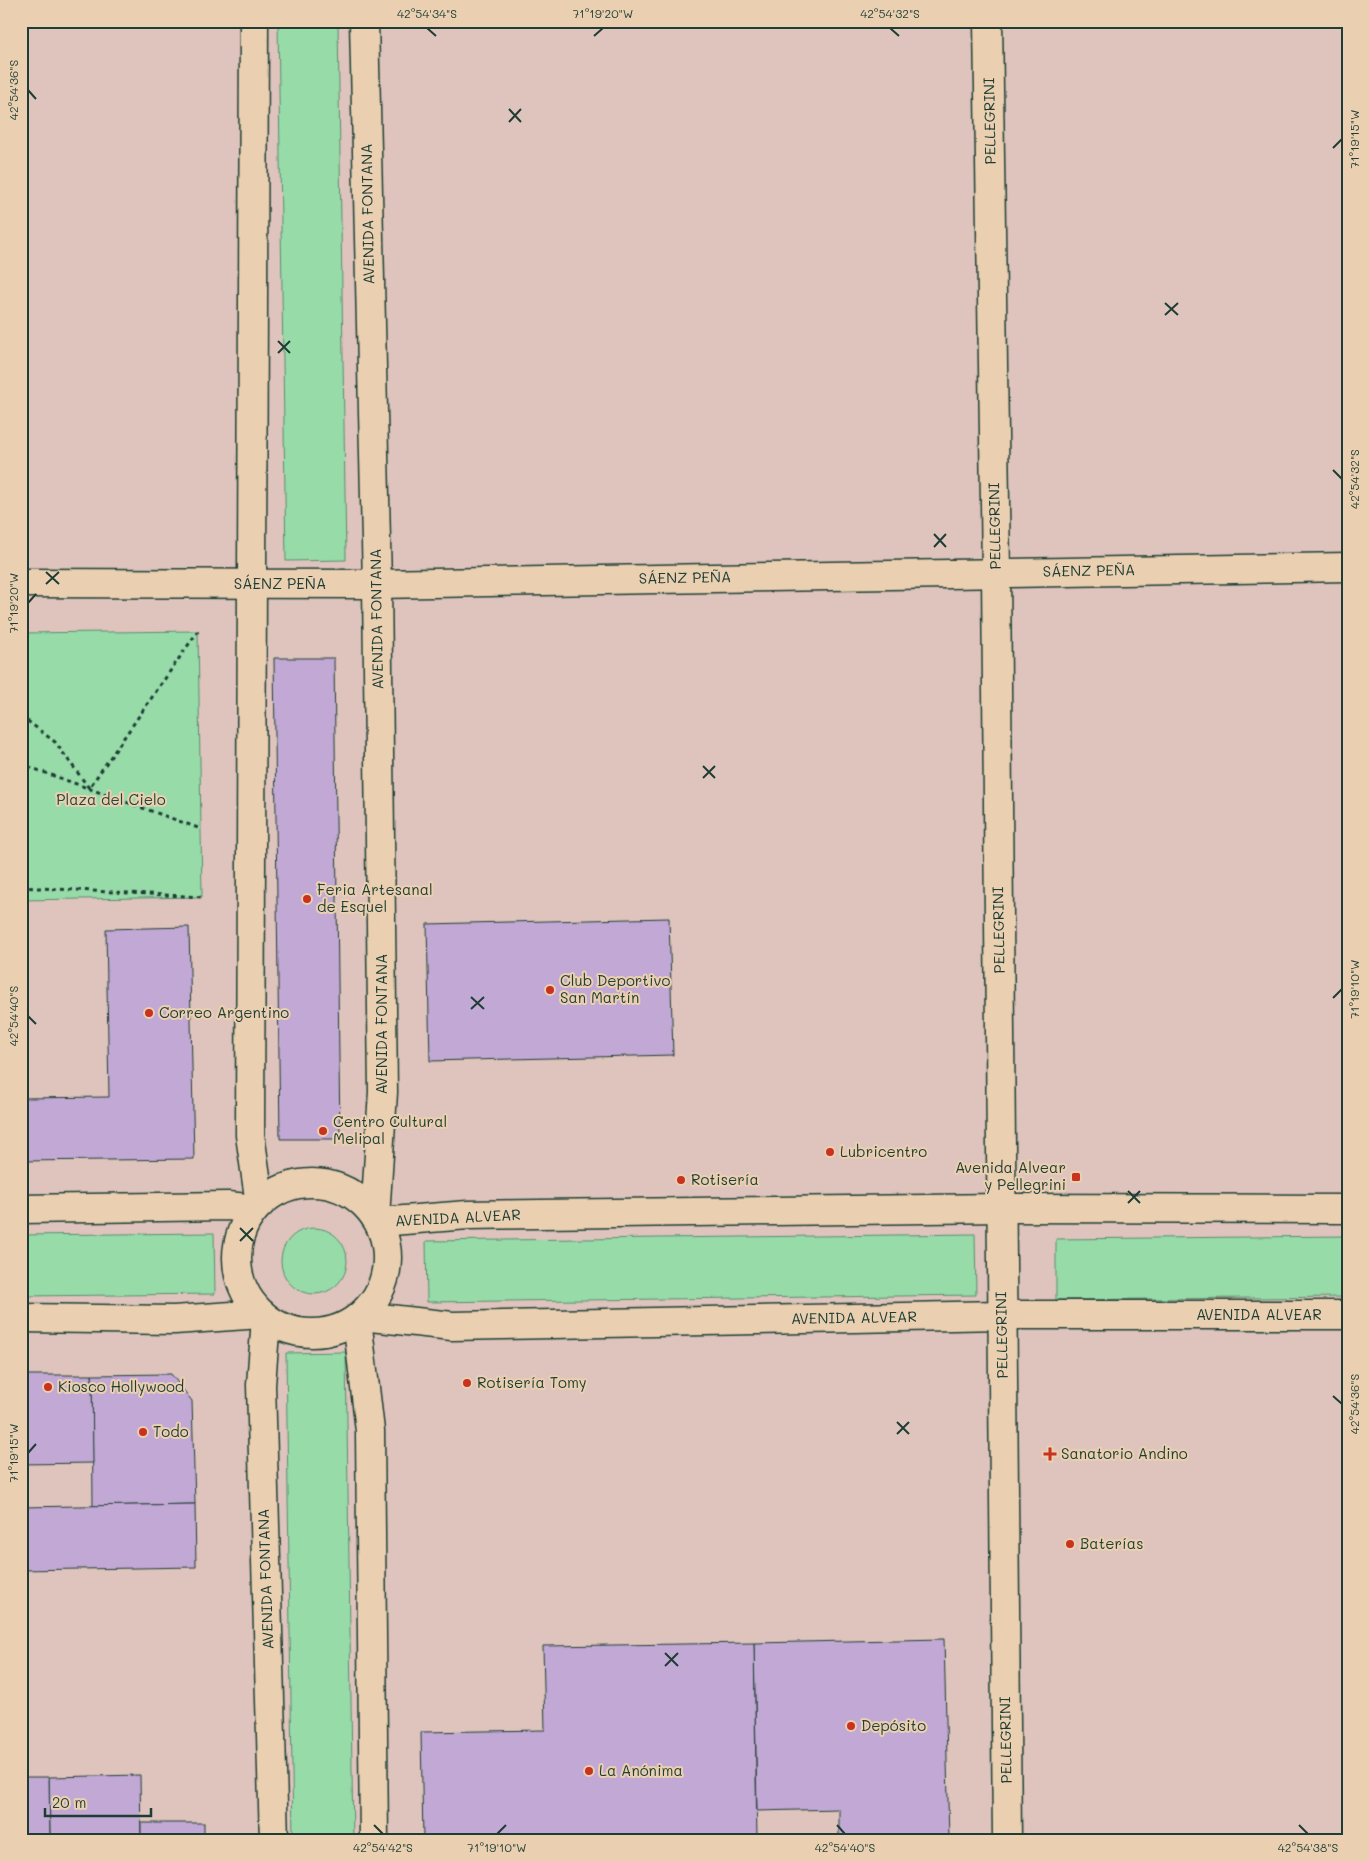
<svg xmlns="http://www.w3.org/2000/svg" width="1369" height="1861" font-family="Mali,sans-serif">
<style>
.green{fill:#97dba8;stroke:#5b8c6e}
.building{fill:#c2a8d5;stroke:#1f3d34}
.lines{fill:none;stroke-linecap:round;stroke-linejoin:round}
.minor-casing{stroke:#1f3d34;stroke-width:31}
.major-casing{stroke:#1f3d34;stroke-width:31}
.path{stroke:#1f3d34;stroke-width:3;stroke-dasharray:4 4;stroke-linecap:butt}
.minor{stroke:#ead0b1;stroke-width:28}
.major{stroke:#ead0b1;stroke-width:28}
.ticks{fill:none;stroke:#1f3d34;stroke-width:2}
.poi-dot{fill:#c8321e;stroke:#ead0b1;stroke-width:2}
.labels{text-anchor:middle;stroke-width:4;stroke-linejoin:round;paint-order:stroke}
.street-label{font-size:15px;fill:#1f3d34;stroke:#ead0b1}
.park-label{font-size:15px;fill:#25453a;stroke:#ead0b1}
.poi-label{font-size:15px;fill:#1f3d34;stroke:#ead0b1;text-anchor:start}
.neatline{fill:none;stroke:#1f3d34;stroke-width:2}
.ticks-label{font-size:12px;text-anchor:middle;fill:#1f3d34}
</style>
<rect width="100%" height="100%" fill="#dec4bc"/>
<filter id="ink" filterUnits="userSpaceOnUse"><feTurbulence type="fractalNoise" baseFrequency=".02" numOctaves="2"/><feDisplacementMap in="SourceGraphic" scale="10" xChannelSelector="R" yChannelSelector="G"/><feConvolveMatrix kernelMatrix="1 2 1 2 8 2 1 2 1" color-interpolation-filters="sRGB"/></filter>
<g filter="url(#ink)">
<g class="green">
<polygon points="278,21 338,21 346,560 286,561"/>
<polygon points="198,631 202,897 21,900 21,633"/>
<circle cx="314" cy="1261" r="33"/>
<polygon points="214,1233 215,1294 21,1296 21,1235"/>
<polygon points="975,1234 976,1295 427,1302 426,1241"/>
<polygon points="1348,1236 1348,1297 1056,1300 1056,1239"/>
<polygon points="346,1352 353,1840 293,1840 286,1353"/>
</g>
<g class="building">
<polygon points="274,658 334,658 340,1139 280,1139"/>
<polygon points="669,918 673,1055 430,1061 427,924"/>
<polygon points="189,927 194,1159 21,1161 21,1098 109,1097 106,929"/>
<polygon points="171,1374 192,1401 195,1504 93,1506 92,1375"/>
<polygon points="21,1375 92,1375 93,1463 21,1464"/>
<polygon points="195,1504 196,1567 21,1570 21,1507"/>
<polygon points="944,1639 949,1840 839,1840 839,1809 757,1811 754,1643"/>
<polygon points="754,1643 757,1840 423,1840 421,1732 545,1730 543,1646"/>
<polygon points="140,1775 141,1840 50,1840 49,1777"/>
<polygon points="21,1777 49,1777 50,1840 21,1840"/>
<rect x="141" y="1823" width="63" height="17"/>
</g>
<g class="lines">
<defs>
<g id="minor">
<polyline points="254,21 250,1135 260,1204"/>
<polyline points="364,21 377,584 383,1092 375,1217"/>
<polyline points="988,21 996,572 1007,1840"/>
<polyline points="21,583 377,584 1348,567"/>
</g>
<g id="major">
<circle cx="312" cy="1258" r="75"/>
<polyline points="21,1209 228,1206 255,1209"/>
<polyline points="379,1222 468,1215 1001,1208 1348,1209"/>
<polyline points="362,1316 452,1326 1002,1315 1348,1315"/>
<polyline points="21,1318 174,1320 262,1314"/>
<polyline points="266,1318 261,1385 274,1840"/>
<polyline points="357,1319 370,1431 374,1840"/>
</g>
</defs>
<use href="#minor" class="minor-casing"/>
<use href="#major" class="major-casing"/>
<g class="path">
<polyline points="21,716 55,742 89,788 198,631"/>
<polyline points="21,764 201,829"/>
<polyline points="21,887 202,897"/>
</g>
<use href="#minor" class="minor"/>
<use href="#major" class="major"/>
</g>
</g>
<path class="ticks" d="M427,28L436,36M890,28L899,36M594,36L603,28M28,90L36,99M509,109L521,122M509,122L521,109M1333,148L1342,139M1165,303L1178,315M1165,315L1178,303M278,341L290,353M278,353L290,341M1333,470L1342,479M934,534L946,547M934,547L946,534M46,572L59,584M46,584L59,572M28,603L36,594M703,766L715,778M703,778L715,766M471,997L484,1009M1333,998L1342,989M471,1009L484,997M28,1016L36,1024M1128,1191L1140,1203M1128,1203L1140,1191M240,1228L253,1241M240,1241L253,1228M1333,1396L1342,1404M897,1422L909,1434M897,1434L909,1422M28,1453L36,1444M665,1653L678,1666M665,1666L678,1653M374,1825L383,1834M837,1825L845,1834M1299,1825L1308,1834M497,1834L506,1825"/>
<g class="poi-dot">
<circle cx="307" cy="899" r="5"/>
<circle cx="550" cy="990" r="5"/>
<circle cx="149" cy="1013" r="5"/>
<circle cx="323" cy="1131" r="5"/>
<circle cx="830" cy="1152" r="5"/>
<rect x="1071" y="1172" width="10" height="10" rx="2.5"/>
<circle cx="681" cy="1180" r="5"/>
<circle cx="467" cy="1383" r="5"/>
<circle cx="48" cy="1387" r="5"/>
<circle cx="143" cy="1432" r="5"/>
<path d="M1047.5 1446.5h5v5h5v5h-5v5h-5v-5h-5v-5h5z"/>
<circle cx="1070" cy="1544" r="5"/>
<circle cx="851" cy="1726" r="5"/>
<circle cx="589" cy="1771" r="5"/>
</g>
<g class="labels">
<g class="street-label">
<text transform="translate(990 121) rotate(-91)" y="5">PELLEGRINI</text>
<text transform="translate(368 214) rotate(-91)" y="5">AVENIDA FONTANA</text>
<text transform="translate(995 526) rotate(-91)" y="5">PELLEGRINI</text>
<text transform="translate(1089 571) rotate(-1)" y="5">SÁENZ PEÑA</text>
<text transform="translate(685 578) rotate(-1)" y="5">SÁENZ PEÑA</text>
<text x="280" y="589">SÁENZ PEÑA</text>
<text transform="translate(377 619) rotate(-91)" y="5">AVENIDA FONTANA</text>
<text transform="translate(999 930) rotate(-91)" y="5">PELLEGRINI</text>
<text transform="translate(382 1024) rotate(-90)" y="5">AVENIDA FONTANA</text>
<text transform="translate(458 1218) rotate(-3)" y="5">AVENIDA ALVEAR</text>
<text x="1259" y="1320">AVENIDA ALVEAR</text>
<text transform="translate(854 1318) rotate(-1)" y="5">AVENIDA ALVEAR</text>
<text transform="translate(1002 1335) rotate(-91)" y="5">PELLEGRINI</text>
<text transform="translate(266 1579) rotate(-92)" y="5">AVENIDA FONTANA</text>
<text transform="translate(1006 1740) rotate(-91)" y="5">PELLEGRINI</text>
</g>
<g class="park-label">
<text x="111" y="805">Plaza del Cielo</text>
</g>
<g class="poi-label">
<text x="317" y="895">Feria Artesanal<tspan x="317" dy="17">de Esquel</tspan></text>
<text x="560" y="986">Club Deportivo<tspan x="560" dy="17">San Martín</tspan></text>
<text x="159" y="1018">Correo Argentino</text>
<text x="333" y="1127">Centro Cultural<tspan x="333" dy="17">Melipal</tspan></text>
<text x="840" y="1157">Lubricentro</text>
<text x="1066" y="1173" text-anchor="end">Avenida Alvear<tspan x="1066" dy="17">y Pellegrini</tspan></text>
<text x="691" y="1185">Rotisería</text>
<text x="477" y="1388">Rotisería Tomy</text>
<text x="58" y="1392">Kiosco Hollywood</text>
<text x="153" y="1437">Todo</text>
<text x="1061" y="1459">Sanatorio Andino</text>
<text x="1080" y="1549">Baterías</text>
<text x="861" y="1731">Depósito</text>
<text x="599" y="1776">La Anónima</text>
</g>
</g>
<rect width="1369" height="1861" fill="none" stroke="#ead0b1" stroke-width="55"/>
<path d="M45 1808v8h106v-8" fill="none" stroke="#1f3d34" stroke-width="2.5"/>
<text x="52" y="1808" font-size="15" fill="#1f3d34" stroke="#ead0b1" stroke-width="4" paint-order="stroke">20 m</text>
<rect x="28" y="28" width="1314" height="1806" class="neatline"/>
<g class="ticks-label">
<text x="427" y="18">42°54'34"S</text>
<text x="603" y="18">71°19'20"W</text>
<text x="890" y="18">42°54'32"S</text>
<text transform="translate(14 90) rotate(-90)" y="4">42°54'36"S</text>
<text transform="translate(1355 139) rotate(-90)" y="4">71°19'15"W</text>
<text transform="translate(1355 479) rotate(-90)" y="4">42°54'32"S</text>
<text transform="translate(14 603) rotate(-90)" y="4">71°19'20"W</text>
<text transform="translate(1355 989) rotate(-90)" y="4">71°19'10"W</text>
<text transform="translate(14 1016) rotate(-90)" y="4">42°54'40"S</text>
<text transform="translate(1355 1404) rotate(-90)" y="4">42°54'36"S</text>
<text transform="translate(14 1453) rotate(-90)" y="4">71°19'15"W</text>
<text x="383" y="1852">42°54'42"S</text>
<text x="497" y="1852">71°19'10"W</text>
<text x="845" y="1852">42°54'40"S</text>
<text x="1308" y="1852">42°54'38"S</text>
</g>
</svg>
